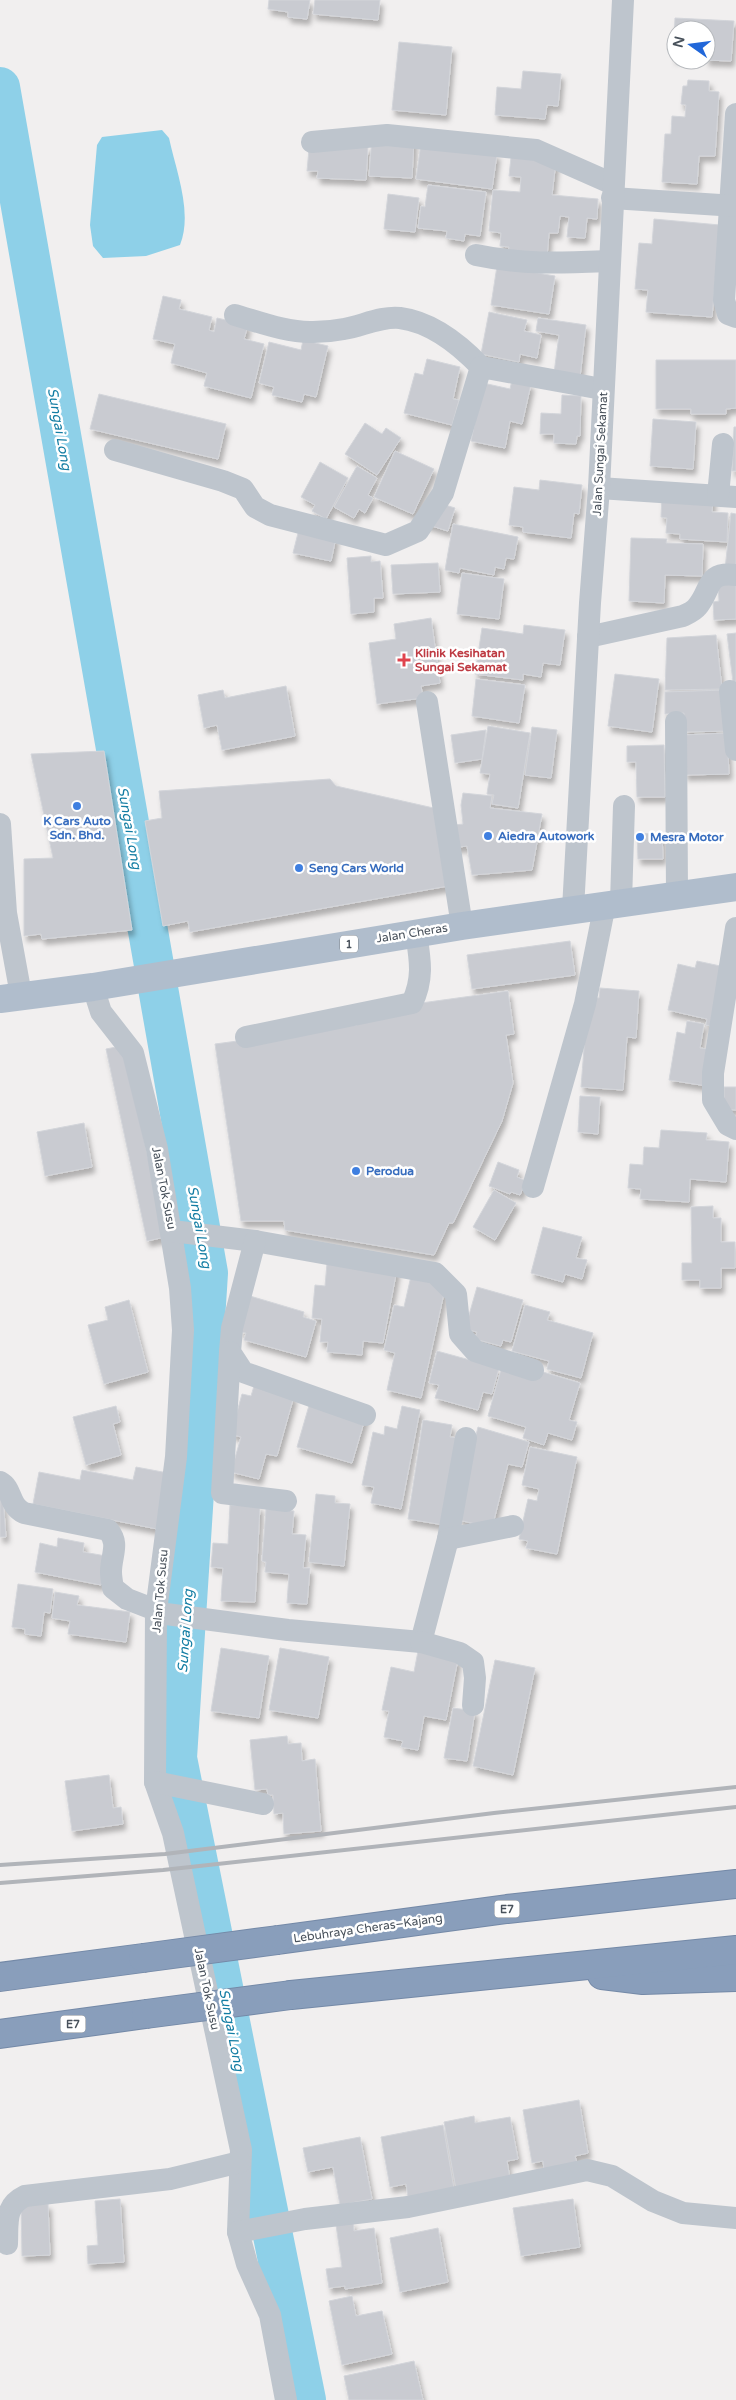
<svg xmlns="http://www.w3.org/2000/svg" width="736" height="2400" font-family="'Varela Round',sans-serif">
<style>
.water{fill:#8ed0e8}
.lines{fill:none;stroke-linecap:round;stroke-linejoin:round}
.river{stroke:#8ed0e8;stroke-width:40}
.building{fill:#c9cbd1;stroke:#d3d5da;filter:url(#shadow)}
.highway-casing{stroke:#7489a7;stroke-width:30}
.minor{stroke:#bec5cd;stroke-width:22}
.major{stroke:#b0bdcc;stroke-width:28}
.highway{stroke:#899ebb;stroke-width:28}
.rail{stroke:#b1b4b9;stroke-width:4}
.highway-bridge-casing{stroke:#7489a7;stroke-width:30;stroke-linecap:butt}
.highway-bridge{stroke:#899ebb;stroke-width:28}
.health-dot{fill:#e0444e;stroke:#fff;stroke-width:2}
.shop-dot{fill:#3f7fe0;stroke:#fff;stroke-width:2}
.labels{text-anchor:middle;stroke-width:5;stroke-linejoin:round;paint-order:stroke}
.shield{fill:#fff;stroke:#7f858c;stroke-width:1}
.shield-label{font-size:11px;font-weight:bold;fill:#48515b}
.street-label{font-size:12px;fill:#48515b;stroke:#fff}
.health-label{font-size:12px;font-weight:bold;fill:#be3a42;stroke:#fff;text-anchor:start}
.shop-label{font-size:12px;font-weight:bold;fill:#366cbe;stroke:#fff;text-anchor:start}
.water-label{font-size:14px;font-style:italic;fill:#137da3;stroke:#fff}
</style>
<defs>
<filter id="shadow"><feDropShadow dx="3" dy="5.5" stdDeviation="2.5" flood-color="#0004"/></filter>
</defs>
<rect width="100%" height="100%" fill="#f1efef"/>
<path class="water" d="M162,130L169,138C176,171 193,212 180,245L146,256L103,258L93,246L90,225L97,145L102,137Z"/>
<g class="lines">
<polyline class="river" points="0,87 208,1273 177,1758 306,2400"/>
</g>
<g class="building">
<polygon points="269,0 310,0 307,19 288,17 288,12 268,9"/>
<polygon points="315,0 380,0 378,20 313,14"/>
<polygon points="675,18 734,21 731,61 706,60 706,30 676,30 676,59 673,58"/>
<polygon points="399,42 452,47 446,115 392,110"/>
<polygon points="523,71 561,74 558,106 547,105 545,119 495,115 497,87 521,89"/>
<polygon points="688,80 709,81 709,91 719,92 715,156 699,156 697,184 662,182 665,134 671,134 672,116 685,117 686,105 681,104 683,86 687,86"/>
<polygon points="372,136 414,139 412,178 369,176"/>
<polygon points="421,143 497,154 492,189 416,179"/>
<polygon points="368,147 366,180 317,178 318,171 307,171 309,149"/>
<polygon points="511,157 556,161 552,195 598,199 597,219 587,218 585,238 567,237 569,217 560,216 558,233 549,233 547,257 508,254 509,247 500,246 501,233 489,231 493,190 520,192 521,177 509,176"/>
<polygon points="428,185 486,192 480,236 465,234 464,241 446,238 447,231 418,228 421,206 425,207"/>
<polygon points="388,194 419,198 415,232 384,229"/>
<polygon points="654,219 720,225 712,317 646,312 648,290 635,289 639,243 652,244"/>
<polygon points="497,266 555,276 549,314 491,305"/>
<polygon points="163,296 181,300 179,309 212,317 209,330 214,332 217,318 248,325 244,339 264,344 251,398 204,386 207,373 171,363 175,344 153,339"/>
<polygon points="489,312 527,320 524,331 541,335 537,358 520,354 519,362 481,354"/>
<polygon points="538,318 586,325 580,377 554,373 559,335 536,331"/>
<polygon points="303,340 328,346 316,397 304,394 302,402 272,395 274,387 259,383 269,342 301,350"/>
<polygon points="427,359 460,367 453,399 459,400 452,425 404,413 415,373 423,375"/>
<polygon points="656,360 736,360 736,408 726,409 726,414 691,414 691,409 656,409"/>
<polygon points="512,380 531,384 522,424 510,421 505,448 471,441 483,383 510,389"/>
<polygon points="99,394 226,424 218,459 90,429"/>
<polygon points="562,395 581,396 580,436 577,436 576,444 554,443 554,434 540,434 541,413 561,414"/>
<polygon points="653,419 696,422 693,469 650,466"/>
<polygon points="365,423 382,434 386,428 401,438 377,475 345,454"/>
<polygon points="734,427 736,427 736,471 732,471"/>
<polygon points="395,451 434,469 413,514 374,497"/>
<polygon points="320,462 348,478 326,519 312,511 315,505 301,497"/>
<polygon points="357,466 377,478 368,495 373,498 365,513 359,509 354,518 334,507"/>
<polygon points="540,480 582,485 579,514 574,513 571,538 523,532 523,527 509,525 514,487 539,490"/>
<polygon points="662,493 713,495 712,512 728,513 727,542 680,539 680,534 666,533 667,518 661,517"/>
<polygon points="429,500 455,508 448,531 422,523"/>
<polygon points="731,513 736,514 736,570 725,569"/>
<polygon points="453,524 518,537 514,559 506,558 504,569 495,567 494,575 460,568 459,573 445,570"/>
<polygon points="299,529 336,537 331,561 293,553"/>
<polygon points="631,538 667,539 666,543 703,544 702,576 665,575 664,603 629,601"/>
<polygon points="371,556 371,562 380,561 383,598 374,598 374,612 351,614 347,558"/>
<polygon points="438,563 440,592 393,594 391,565"/>
<polygon points="462,573 504,579 499,619 457,614"/>
<polygon points="736,583 736,619 714,620 713,602 719,601 718,584"/>
<polygon points="431,618 440,683 421,686 423,698 377,704 369,643 396,639 394,624"/>
<polygon points="524,625 565,630 560,665 543,663 541,677 523,674 523,680 475,674 482,628 523,634"/>
<polygon points="736,633 736,681 733,682 727,634"/>
<polygon points="716,635 722,689 665,690 667,638"/>
<polygon points="615,674 659,679 652,732 608,726"/>
<polygon points="476,679 525,685 519,723 472,716"/>
<polygon points="286,686 295,736 222,750 217,725 204,728 198,695 223,690 225,698"/>
<polygon points="726,690 727,731 684,732 684,713 665,714 665,692"/>
<polygon points="488,726 530,733 518,808 492,804 494,795 487,794 490,774 480,773"/>
<polygon points="532,727 557,730 551,778 525,775"/>
<polygon points="486,730 482,759 455,763 451,735"/>
<polygon points="727,733 729,774 685,775 683,735"/>
<polygon points="664,745 665,797 637,797 636,762 627,762 627,746"/>
<polygon points="104,751 132,930 42,939 41,934 24,936 24,859 53,858 31,754"/>
<polygon points="330,779 336,786 438,809 448,886 190,932 188,921 163,926 145,821 162,818 159,791"/>
<polygon points="463,793 492,796 490,808 542,814 532,870 472,875 467,846 444,849 437,827 463,824 461,805"/>
<polygon points="662,833 663,859 638,859 637,834"/>
<polygon points="570,941 575,975 472,989 467,955"/>
<polygon points="697,961 725,967 717,1027 706,1025 707,1019 668,1010 678,964 695,968"/>
<polygon points="600,988 639,991 636,1038 627,1037 623,1090 581,1087 588,997 599,998"/>
<polygon points="508,991 514,1034 506,1035 513,1083 502,1121 453,1223 449,1223 434,1255 285,1230 284,1221 241,1221 215,1044 357,1025 356,1012"/>
<polygon points="687,1021 704,1024 700,1048 713,1050 707,1086 669,1080 677,1032 685,1034"/>
<polygon points="116,1047 127,1059 165,1237 147,1241 106,1049"/>
<polygon points="724,1087 736,1087 736,1110 724,1109"/>
<polygon points="580,1096 600,1097 598,1134 578,1132"/>
<polygon points="84,1123 92,1167 45,1176 37,1132"/>
<polygon points="661,1130 707,1133 706,1140 729,1142 726,1182 690,1179 689,1202 640,1199 641,1189 628,1188 630,1164 643,1165 644,1147 659,1148"/>
<polygon points="498,1162 519,1170 517,1177 526,1181 520,1195 511,1192 510,1194 489,1186"/>
<polygon points="494,1190 516,1203 495,1240 473,1227"/>
<polygon points="713,1206 713,1218 721,1218 721,1242 735,1242 735,1268 721,1268 721,1288 700,1288 700,1280 682,1280 682,1263 692,1263 691,1207"/>
<polygon points="543,1227 582,1237 576,1258 587,1260 582,1279 565,1274 563,1282 531,1273"/>
<polygon points="327,1263 397,1269 383,1343 363,1341 362,1355 327,1352 328,1342 320,1342 322,1319 312,1318 315,1285 325,1286"/>
<polygon points="411,1276 446,1284 421,1398 387,1390 395,1353 384,1350 394,1305 404,1307"/>
<polygon points="477,1287 523,1300 511,1342 503,1340 501,1346 475,1339 477,1332 465,1329"/>
<polygon points="250,1296 304,1312 303,1317 316,1321 306,1357 244,1340 246,1333 240,1332"/>
<polygon points="129,1300 148,1372 104,1384 88,1325 108,1320 105,1307"/>
<polygon points="525,1305 550,1312 547,1320 593,1333 581,1378 547,1369 549,1361 512,1351"/>
<polygon points="437,1351 499,1368 492,1394 483,1392 478,1410 435,1398 439,1385 429,1383"/>
<polygon points="502,1366 523,1366 580,1383 569,1420 577,1422 572,1440 548,1433 544,1445 523,1438 526,1427 488,1416"/>
<polygon points="254,1386 294,1396 277,1456 266,1454 259,1479 231,1472 241,1437 231,1434 242,1394 251,1396"/>
<polygon points="310,1402 367,1412 352,1463 297,1447"/>
<polygon points="116,1406 120,1422 113,1424 121,1455 86,1465 73,1417"/>
<polygon points="402,1406 420,1410 401,1509 371,1503 374,1487 362,1485 373,1432 384,1435 385,1426 397,1429"/>
<polygon points="423,1420 452,1425 450,1437 458,1438 444,1525 408,1519"/>
<polygon points="478,1427 529,1442 522,1467 508,1464 492,1528 459,1520 459,1503"/>
<polygon points="530,1447 577,1457 557,1554 526,1548 528,1541 519,1539 528,1499 537,1501 539,1489 522,1485"/>
<polygon points="136,1467 168,1473 157,1529 33,1504 39,1472 80,1480 82,1470 133,1480"/>
<polygon points="316,1494 335,1496 335,1503 350,1504 344,1566 309,1562"/>
<polygon points="0,1499 3,1499 6,1537 0,1537"/>
<polygon points="230,1505 260,1506 255,1602 221,1601 223,1568 211,1567 213,1543 228,1544"/>
<polygon points="266,1509 294,1511 292,1534 306,1535 303,1568 310,1568 307,1604 287,1603 289,1574 265,1572 266,1562 262,1561"/>
<polygon points="58,1538 84,1543 83,1552 106,1556 101,1585 35,1572 40,1543 57,1547"/>
<polygon points="18,1584 53,1589 50,1613 44,1612 41,1636 25,1634 25,1629 12,1627"/>
<polygon points="55,1592 79,1596 77,1605 130,1612 126,1642 68,1634 70,1621 52,1618"/>
<polygon points="221,1648 269,1656 259,1718 211,1711"/>
<polygon points="280,1648 329,1657 318,1718 269,1710"/>
<polygon points="418,1651 458,1659 446,1720 424,1716 418,1750 401,1747 403,1741 384,1737 389,1711 382,1710 391,1667 414,1672"/>
<polygon points="495,1660 535,1668 513,1775 473,1766"/>
<polygon points="453,1708 475,1711 467,1761 444,1758"/>
<polygon points="287,1736 288,1744 301,1743 302,1761 315,1759 321,1831 284,1834 283,1813 274,1814 273,1795 268,1795 267,1789 255,1790 250,1740"/>
<polygon points="109,1775 113,1808 121,1807 123,1824 72,1831 65,1781"/>
<polygon points="579,2100 588,2153 575,2156 577,2163 544,2169 543,2161 532,2163 523,2110"/>
<polygon points="474,2116 475,2123 510,2117 518,2159 507,2161 510,2179 456,2189 444,2122"/>
<polygon points="443,2125 454,2189 408,2197 406,2184 390,2187 381,2137"/>
<polygon points="360,2137 372,2199 340,2205 333,2167 308,2172 303,2148"/>
<polygon points="120,2199 124,2262 88,2264 87,2246 98,2245 95,2201"/>
<polygon points="573,2199 580,2247 521,2256 513,2208"/>
<polygon points="48,2204 50,2255 22,2256 21,2205"/>
<polygon points="353,2222 354,2231 374,2228 382,2283 345,2289 345,2286 329,2288 326,2269 342,2267 336,2225"/>
<polygon points="438,2228 448,2282 400,2292 390,2238"/>
<polygon points="352,2296 356,2316 382,2311 392,2354 342,2365 329,2301"/>
<polygon points="414,2361 423,2400 349,2400 344,2376"/>
</g>
<g class="lines">
<defs>
<g id="highway">
<polyline points="278,1940 507,1909 736,1884"/>
<polyline points="602,1975 643,1980 736,1977"/>
<polyline points="0,1977 143,1958"/>
<polyline points="291,1995 736,1950"/>
<polyline points="0,2034 146,2014"/>
</g>
</defs>
<use href="#highway" class="highway-casing"/>
<g class="minor">
<polyline points="736,114 724,300 728,314 736,317"/>
<polyline points="312,142 387,135 536,150 613,184"/>
<polyline points="612,198 736,206"/>
<path d="M476,255C524,265 561,263 609,261"/>
<path d="M235,315C259,322 288,333 313,332C323,332 334,331 344,329C362,326 381,316 400,318C431,322 460,345 481,367"/>
<polyline points="115,450 223,481 243,489 255,507 270,515 386,545 418,531 443,493 481,367 602,389"/>
<polyline points="599,488 736,497"/>
<polyline points="718,495 723,444"/>
<path d="M588,637L683,616C687,614 694,611 697,607C712,590 705,571 736,575"/>
<polyline points="730,691 736,750"/>
<polyline points="427,702 462,926"/>
<polyline points="676,722 677,895"/>
<polyline points="0,824 6,913 21,995"/>
<polyline points="621,902 624,806"/>
<polyline points="573,909 590,603 599,488 623,0"/>
<polyline points="736,928 713,1073 713,1100 728,1125 736,1129"/>
<polyline points="93,987 101,1012 133,1053 157,1149 180,1288 183,1330 176,1457 156,1611 155,1782 173,1833 241,2150 238,2232 247,2264 270,2315 286,2400"/>
<path d="M246,1037L412,1003C424,978 420,959 416,933"/>
<polyline points="533,1187 585,1004 605,904"/>
<polyline points="172,1231 255,1241 435,1273 456,1294 460,1334 475,1351 533,1370"/>
<polyline points="255,1241 232,1328 230,1352 243,1372 365,1415"/>
<polyline points="230,1352 222,1493 286,1501"/>
<path d="M0,1482C13,1489 8,1505 24,1513L108,1530C120,1544 111,1555 111,1572C111,1577 112,1582 113,1588L127,1599L166,1614L288,1630L421,1642L448,1539L466,1438"/>
<polyline points="448,1539 513,1526"/>
<polyline points="421,1642 460,1653 473,1662 475,1678 473,1705"/>
<polyline points="155,1782 263,1804"/>
<polyline points="238,2232 305,2219 408,2207 587,2170 612,2176 653,2201 683,2213 736,2218"/>
<path d="M7,2244C8,2223 4,2206 25,2196L170,2179L240,2162"/>
</g>
<polyline class="major" points="0,999 93,987 462,926 736,887"/>
<use href="#highway" class="highway"/>
<g class="rail">
<polyline points="0,1865 165,1854 494,1813 736,1787"/>
<polyline points="0,1883 163,1870 736,1807"/>
</g>
<defs>
<g id="highway-bridge">
<polyline points="143,1958 278,1940"/>
<polyline points="146,2014 291,1995"/>
</g>
</defs>
<use href="#highway-bridge" class="highway-bridge-casing"/>
<use href="#highway-bridge" class="highway-bridge"/>
</g>
<path class="health-dot" d="M401.5 652.5h5v5h5v5h-5v5h-5v-5h-5v-5h5z"/>
<g class="shop-dot">
<circle cx="77" cy="806" r="5"/>
<circle cx="488" cy="836" r="5"/>
<circle cx="640" cy="837" r="5"/>
<circle cx="299" cy="868" r="5"/>
<circle cx="356" cy="1171" r="5"/>
</g>
<g class="labels">
<g class="shield">
<rect x="340" y="935.5" width="18" height="17" rx="4"/>
<rect x="494.5" y="1900.5" width="25" height="17" rx="4"/>
<rect x="60.5" y="2015.5" width="25" height="17" rx="4"/>
</g>
<g class="shield-label">
<text x="349" y="948">1</text>
<text x="507" y="1913">E7</text>
<text x="73" y="2028">E7</text>
</g>
<g class="street-label">
<text transform="translate(600 454) rotate(-87)" y="4">Jalan Sungai Sekamat</text>
<text transform="translate(412 933) rotate(-9)" y="4">Jalan Cheras</text>
<text transform="translate(164 1188) rotate(79)" y="4">Jalan Tok Susu</text>
<text transform="translate(160 1591) rotate(-85)" y="4">Jalan Tok Susu</text>
<text transform="translate(368 1928) rotate(-8)" y="4">Lebuhraya Cheras–Kajang</text>
<text transform="translate(207 1989) rotate(78)" y="4">Jalan Tok Susu</text>
</g>
<g class="health-label">
<text x="415" y="657">Klinik Kesihatan<tspan x="415" dy="14">Sungai Sekamat</tspan></text>
</g>
<g class="shop-label">
<text x="77" y="825" text-anchor="middle">K Cars Auto<tspan x="77" dy="14">Sdn. Bhd.</tspan></text>
<text x="498" y="840">Aiedra Autowork</text>
<text x="650" y="841">Mesra Motor</text>
<text x="309" y="872">Seng Cars World</text>
<text x="366" y="1175">Perodua</text>
</g>
<g class="water-label">
<text transform="translate(60 429) rotate(80)" y="5">Sungai Long</text>
<text transform="translate(130 828) rotate(80)" y="5">Sungai Long</text>
<text transform="translate(200 1227) rotate(80)" y="5">Sungai Long</text>
<text transform="translate(185 1631) rotate(-86)" y="5">Sungai Long</text>
<text transform="translate(232 2030) rotate(79)" y="5">Sungai Long</text>
</g>
</g>
<g transform="translate(691 45) rotate(284)"><circle r="24" fill="#ffffff" stroke="#b6b9bd"/>
<path d="M0-4L9 19L0 12L-9 19Z" fill="#2167d9"/>
<text y="-8" font-size="14" font-weight="bold" text-anchor="middle" fill="#48515b">N</text>
</g>
</svg>
